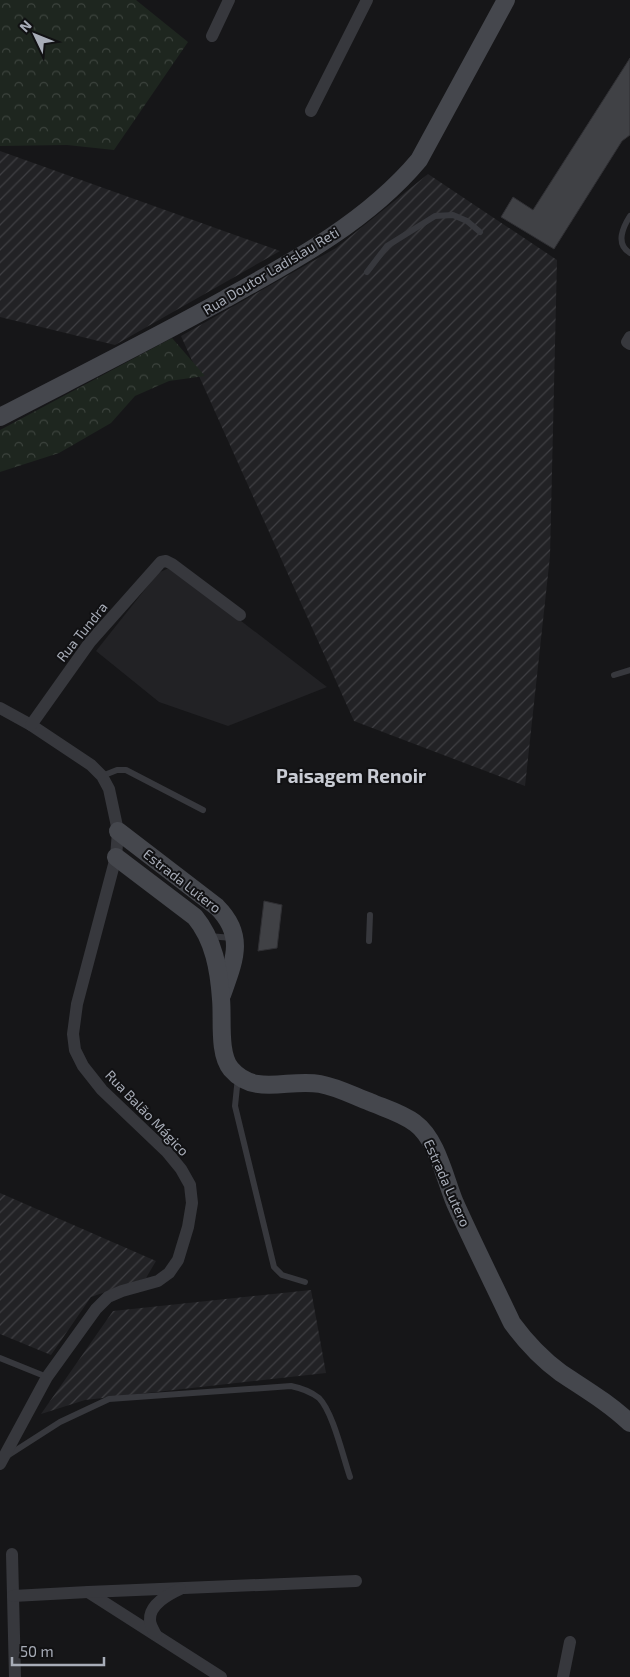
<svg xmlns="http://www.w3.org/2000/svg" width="630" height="1677" font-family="'Exo 2',sans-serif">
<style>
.built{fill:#222225}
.industrial{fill:url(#industrial-furrows)}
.forest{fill:url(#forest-crowns)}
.building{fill:#404145;stroke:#303034}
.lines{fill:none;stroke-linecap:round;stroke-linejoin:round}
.lane{stroke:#37383d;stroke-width:6}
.street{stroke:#37383d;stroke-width:12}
.secondary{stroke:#45474d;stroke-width:18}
.labels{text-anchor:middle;stroke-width:4;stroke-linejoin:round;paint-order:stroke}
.street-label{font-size:14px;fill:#a8adb8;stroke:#111113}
.district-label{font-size:19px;font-weight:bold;fill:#c9ccd4;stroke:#111113}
</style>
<defs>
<pattern id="industrial-furrows" width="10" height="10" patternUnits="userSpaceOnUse" patternTransform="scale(1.25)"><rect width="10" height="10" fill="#222225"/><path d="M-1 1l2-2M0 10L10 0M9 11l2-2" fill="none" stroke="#3f3f43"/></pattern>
<pattern id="forest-crowns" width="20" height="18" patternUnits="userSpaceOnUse" patternTransform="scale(1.25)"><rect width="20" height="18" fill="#1e261f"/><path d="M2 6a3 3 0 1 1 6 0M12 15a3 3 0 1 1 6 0" fill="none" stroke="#3c433d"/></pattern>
</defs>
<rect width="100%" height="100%" fill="#161618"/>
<polygon class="built" points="171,567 327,687 228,726 159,702 96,651 158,573"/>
<g class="industrial">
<polygon points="0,151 280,251 115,345 0,317"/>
<polygon points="428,174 557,260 550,556 525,786 354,721 181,336 336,248"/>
<polygon points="0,1193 156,1261 146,1278 91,1297 51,1355 0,1334"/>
<polygon points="311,1290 326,1373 85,1400 41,1414 113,1311"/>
</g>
<g class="forest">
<polygon points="0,0 136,0 188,42 114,150 67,145 0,146"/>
<polygon points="172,338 205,376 169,381 135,396 111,423 59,453 0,472 0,430"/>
</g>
<g class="building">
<polygon points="630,58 630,135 622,141 554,249 501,217 513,197 533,210"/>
<polygon points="264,901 282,905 277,948 258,951"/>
</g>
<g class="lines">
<g class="lane">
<path d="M630,216C623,227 615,244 630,253"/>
<polyline points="367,272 387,246 435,216 453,215 467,221 480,232"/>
<polyline points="614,675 630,670"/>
<polyline points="102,776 117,770 126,770 203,810"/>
<polyline points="209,936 232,938"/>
<polyline points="369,941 370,915"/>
<polyline points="238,1077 235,1106 274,1267 282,1275 305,1282"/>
<polyline points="0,1358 47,1377"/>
<path d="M7,1456L60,1422L109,1399L291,1386C301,1388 310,1391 319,1398C333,1412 343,1457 350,1477"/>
</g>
<g class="street">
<polyline points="212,36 229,0"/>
<polyline points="311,111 367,0"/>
<polyline points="630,337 627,342 630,344"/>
<polyline points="0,708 31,725 91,765 102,776 109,789 118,831 116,857 77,1004 73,1034 75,1050 83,1066 102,1090 167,1152 181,1169 190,1185 192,1203 188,1227 178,1260 169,1273 158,1281 122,1291 108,1297 96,1309 47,1377 0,1464"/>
<polyline points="31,725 90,642 161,562 166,561 172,564 240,615"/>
<polyline points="12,1554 15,1677"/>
<polyline points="88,1592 221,1677"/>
<polyline points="13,1596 88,1592 356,1581"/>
<path d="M156,1635C154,1631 150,1625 150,1620C149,1605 169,1594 180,1589"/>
<polyline points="563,1677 570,1642"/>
</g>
<g class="secondary">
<path d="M0,417C75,378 151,340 225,299C294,261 368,221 419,160L506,0"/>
<path d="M118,831L217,907C246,936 234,961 222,995"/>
<path d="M116,857L195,917C214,940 219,970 221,999C223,1018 218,1054 231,1069C255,1097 289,1078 320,1084C337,1087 354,1096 370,1102C384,1108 402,1113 415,1123C437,1139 445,1179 455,1203C473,1243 493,1283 512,1323C526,1342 542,1359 561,1373C585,1389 609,1403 630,1423"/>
</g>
</g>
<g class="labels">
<g class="street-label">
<text transform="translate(271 271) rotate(-31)" y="5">Rua Doutor Ladislau Reti</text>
<text transform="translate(82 632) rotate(-51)" y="5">Rua Tundra</text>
<text transform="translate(182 881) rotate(38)" y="5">Estrada Lutero</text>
<text transform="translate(147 1113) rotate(46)" y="5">Rua Balão Mágico</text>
<text transform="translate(447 1183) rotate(66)" y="5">Estrada Lutero</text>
</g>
<g class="district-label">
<text x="351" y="783">Paisagem Renoir</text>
</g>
</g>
<g transform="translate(35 35) rotate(313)" stroke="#111113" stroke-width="4" paint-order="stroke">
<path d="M0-4L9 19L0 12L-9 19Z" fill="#a8adb8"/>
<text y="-8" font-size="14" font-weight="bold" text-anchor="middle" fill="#a8adb8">N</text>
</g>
<path d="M12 1657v8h92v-8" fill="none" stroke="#a8adb8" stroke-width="2.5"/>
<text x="20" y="1657" font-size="15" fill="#a8adb8" stroke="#111113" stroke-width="4" paint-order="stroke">50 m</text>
</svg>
